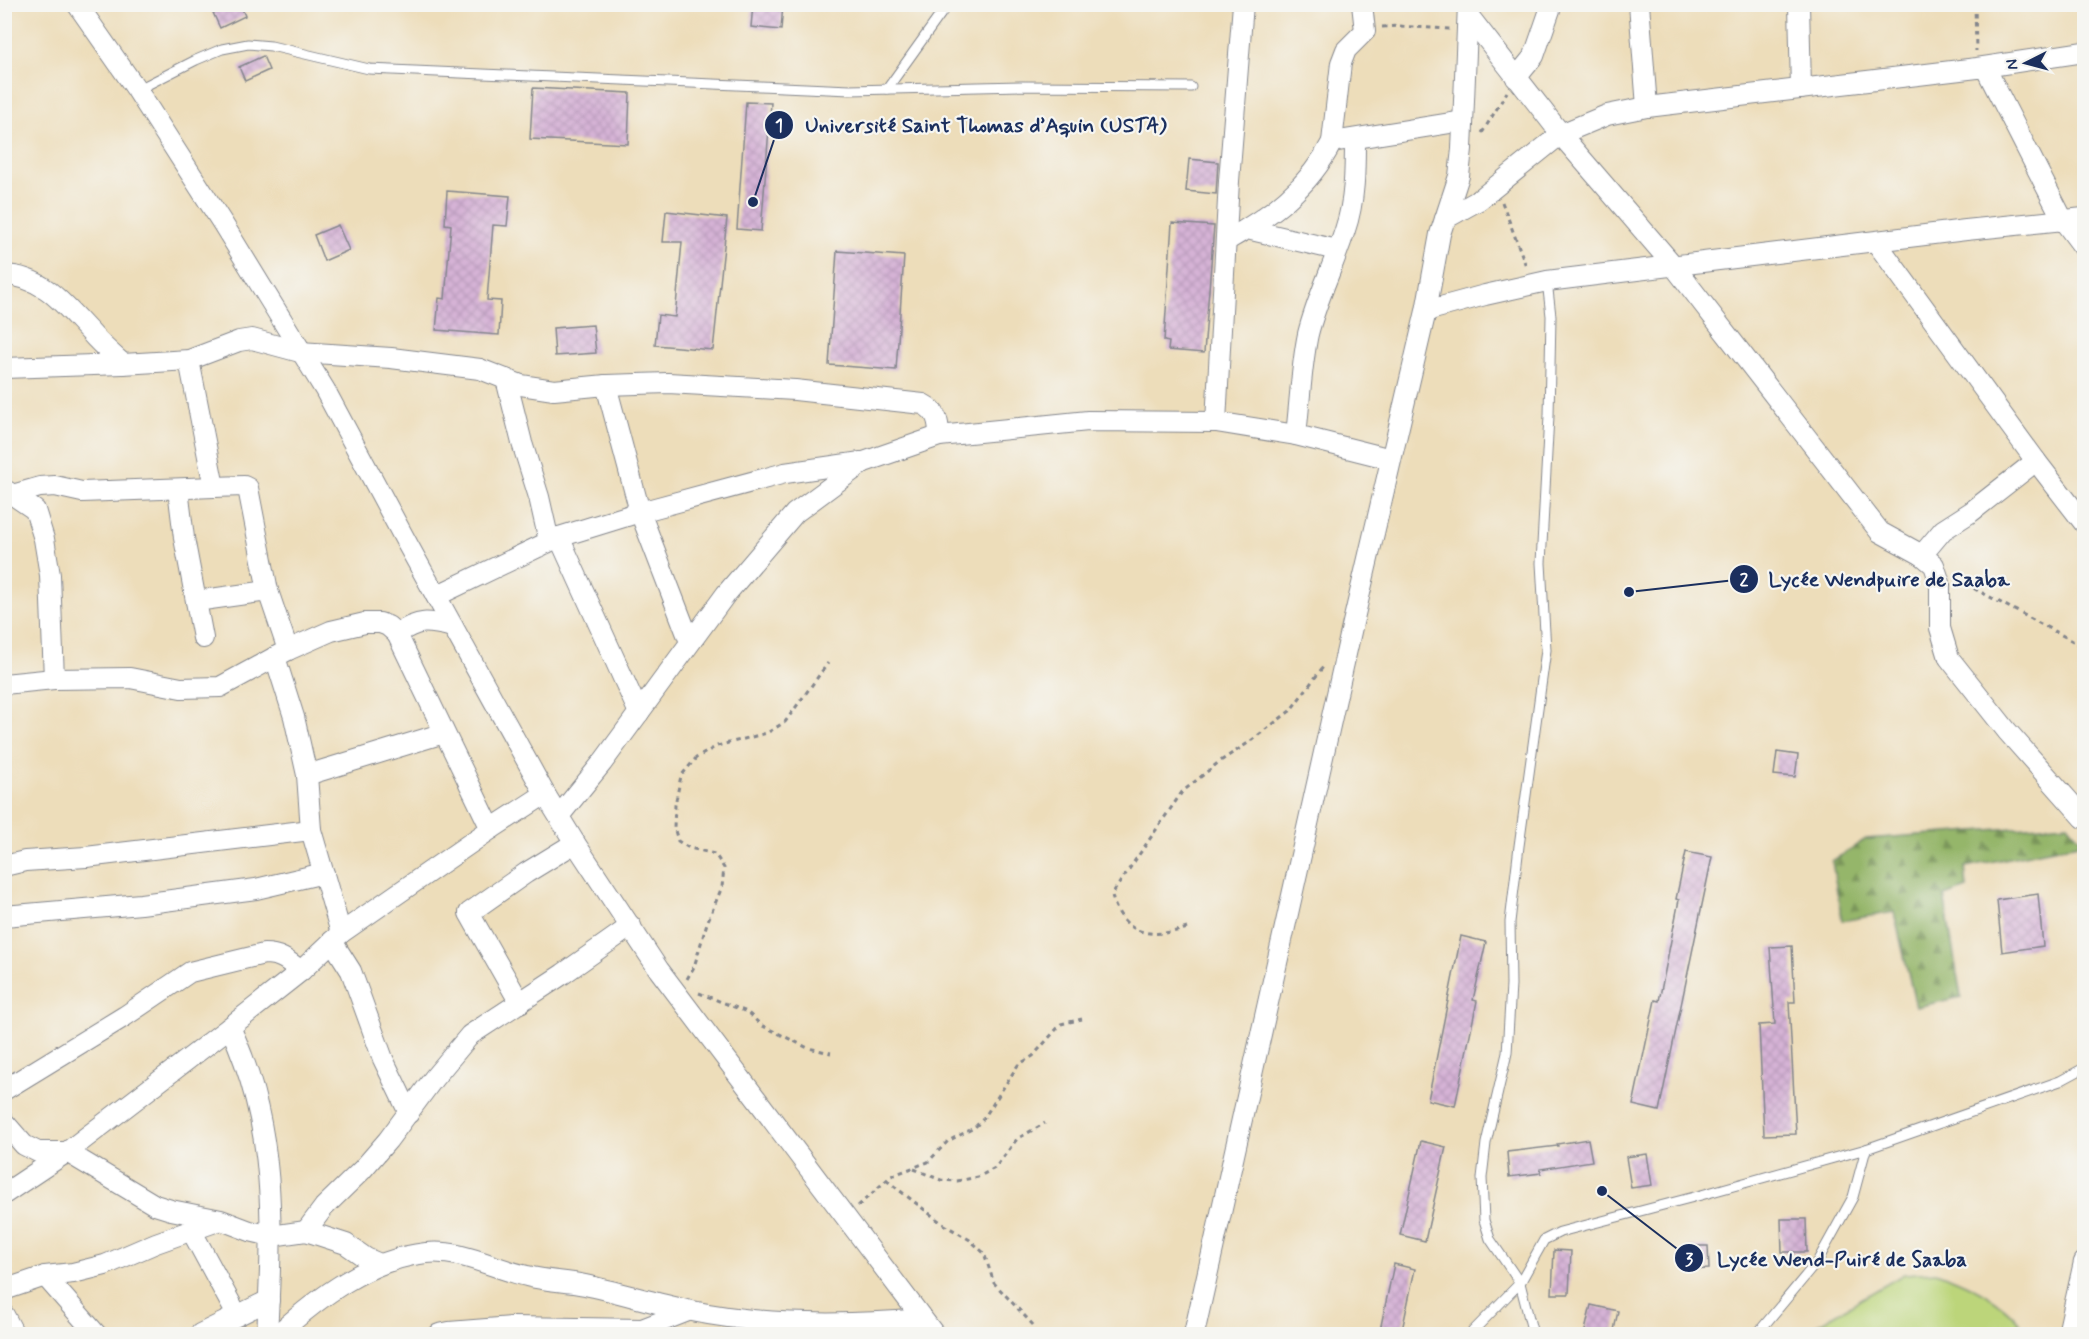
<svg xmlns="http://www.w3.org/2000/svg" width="2089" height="1339" font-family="Mynerve,sans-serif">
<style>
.forest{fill:url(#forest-firs);stroke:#587264;stroke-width:1.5}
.park{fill:#bcd57a;stroke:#6c826c;stroke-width:1.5}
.building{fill:url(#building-cross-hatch)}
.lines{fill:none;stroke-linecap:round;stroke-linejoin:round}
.service-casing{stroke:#84868c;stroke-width:11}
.minor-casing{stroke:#84868c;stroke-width:22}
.path{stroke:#84868c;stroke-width:3;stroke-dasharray:4.5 4.5;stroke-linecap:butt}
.service{stroke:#fff;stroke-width:9}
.minor{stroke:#fff;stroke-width:20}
.leader{fill:none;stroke:#1b2f5e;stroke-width:2}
.callout-dot{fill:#1b2f5e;stroke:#f6f6f2;stroke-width:2}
.mark-label{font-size:18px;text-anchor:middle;font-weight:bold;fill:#fff}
.callout-label{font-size:21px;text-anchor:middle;font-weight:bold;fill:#1b2f5e;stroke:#f6f6f2;stroke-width:4.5;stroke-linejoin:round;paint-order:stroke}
</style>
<defs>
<pattern id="forest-firs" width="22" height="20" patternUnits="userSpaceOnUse" patternTransform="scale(1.5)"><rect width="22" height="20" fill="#95b66a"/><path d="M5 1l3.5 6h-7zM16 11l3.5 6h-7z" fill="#79945a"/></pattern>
<pattern id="building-cross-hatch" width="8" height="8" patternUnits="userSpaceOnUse" patternTransform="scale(1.5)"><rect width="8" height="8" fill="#d6b3d6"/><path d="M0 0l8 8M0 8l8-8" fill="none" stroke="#b79aba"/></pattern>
</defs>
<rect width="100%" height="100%" fill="#f6f6f2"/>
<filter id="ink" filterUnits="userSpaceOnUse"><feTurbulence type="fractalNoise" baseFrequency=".0167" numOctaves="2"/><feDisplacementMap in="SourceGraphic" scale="12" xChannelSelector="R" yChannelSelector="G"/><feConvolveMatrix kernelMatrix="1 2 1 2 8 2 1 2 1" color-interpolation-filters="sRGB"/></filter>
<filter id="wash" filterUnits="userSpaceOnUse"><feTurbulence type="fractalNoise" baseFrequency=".008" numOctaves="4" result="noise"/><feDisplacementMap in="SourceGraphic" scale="24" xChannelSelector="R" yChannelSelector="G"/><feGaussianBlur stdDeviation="1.35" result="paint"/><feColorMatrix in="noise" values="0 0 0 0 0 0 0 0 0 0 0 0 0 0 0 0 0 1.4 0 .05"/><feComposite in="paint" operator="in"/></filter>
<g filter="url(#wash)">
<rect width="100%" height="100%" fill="#edddba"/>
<polygon class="forest" points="2068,824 2083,843 1965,867 1967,888 1944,896 1961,997 1916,1007 1894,912 1842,921 1832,861 1866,839"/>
<path class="park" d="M1936,1272C1969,1284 2009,1302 2027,1334H1801L1904,1274Z"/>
<g id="blocks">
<g class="building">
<polygon points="209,4 240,4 245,16 220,28"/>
<polygon points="753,4 783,4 781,30 751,27"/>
<polygon points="263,56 269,70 245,81 239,67"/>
<polygon points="533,88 630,93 628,144 530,139"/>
<polygon points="746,102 771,103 761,231 737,229"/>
<polygon points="1189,159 1218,162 1216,194 1186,191"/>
<polygon points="447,191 510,196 507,226 493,225 487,300 501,301 499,335 436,330 439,298 445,299 451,225 445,224"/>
<polygon points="666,211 727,218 713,350 655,345 658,315 675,317 682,242 663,242"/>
<polygon points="1172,223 1214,226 1204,353 1168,350 1169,342 1164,341"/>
<polygon points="338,225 349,250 324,261 314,235"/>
<polygon points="837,251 904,256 896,370 829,365"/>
<polygon points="593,325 596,353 555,356 553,328"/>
<polygon points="1777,752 1798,755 1795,777 1774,775"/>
<polygon points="1686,852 1712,857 1659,1111 1633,1105 1655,1000 1659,1001 1679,900 1676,899"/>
<polygon points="2038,894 2043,946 2002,952 1997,900"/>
<polygon points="1461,936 1486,942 1473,1000 1477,1001 1455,1106 1428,1100"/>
<polygon points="1792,946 1795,1002 1789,1002 1796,1134 1764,1135 1759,1025 1775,1024 1770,947"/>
<polygon points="1588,1139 1592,1161 1540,1169 1541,1173 1509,1177 1507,1152 1558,1146 1557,1144"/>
<polygon points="1421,1141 1446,1147 1425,1241 1400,1235"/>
<polygon points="1647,1154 1652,1185 1631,1188 1626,1157"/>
<polygon points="1781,1219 1806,1219 1807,1252 1782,1252"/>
<polygon points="1688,1246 1708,1246 1709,1269 1688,1270"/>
<polygon points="1554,1250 1571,1251 1569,1294 1552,1294"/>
<polygon points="1394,1264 1415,1269 1401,1335 1379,1335"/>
<polygon points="1591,1305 1618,1311 1613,1335 1584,1335"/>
</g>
</g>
</g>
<g filter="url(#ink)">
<use href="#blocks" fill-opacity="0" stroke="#84868c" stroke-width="1.5"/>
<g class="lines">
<defs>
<g id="service">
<polyline points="887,89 948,4"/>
<polyline points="137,90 196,60 222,49 248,44 271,46 369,69 850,90 1021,86 1191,87"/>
<polyline points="1470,1334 1520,1283 1544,1240 1560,1232 1694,1197 1866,1149 2060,1081 2084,1068"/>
<polyline points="1533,1334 1520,1283 1490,1239 1484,1220 1482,1178 1486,1143 1507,1053 1511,985 1510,922 1519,846 1546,650 1541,563 1549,416 1551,316 1547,281"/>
<polyline points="1757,1334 1817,1262 1853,1197 1866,1149"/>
</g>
<g id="minor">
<polyline points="77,4 137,90 223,224 325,390 408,545 545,794 575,843 659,970 934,1334"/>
<polyline points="1639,4 1647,107"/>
<polyline points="1799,4 1801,89"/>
<polyline points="1468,15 1568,143 1673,265 1880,532 1922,555 1934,565 1940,583 1940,628 1949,658 2007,731 2084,818"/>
<polyline points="1985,67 2063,220 2084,248"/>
<polyline points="1516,78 1534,56 1552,4"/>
<polyline points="1332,142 1341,63 1346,50 1365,31 1362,4"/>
<polyline points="1445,219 1479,200 1561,134 1607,115 1647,107 1977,68 2084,52"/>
<polyline points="1247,229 1337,250"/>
<path d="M1226,241C1270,216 1309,188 1332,142L1463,121"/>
<polyline points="1876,242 2036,461 2084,523"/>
<path d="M4,275C44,276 65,306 90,332C100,344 112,354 123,364"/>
<polyline points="1426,311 1485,295 1547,281 1966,230 2084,218"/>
<path d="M4,368L123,364L189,360L239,341L252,339L300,352L391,358L480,369L521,385L554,390L606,385L668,383L795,390L923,404C937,411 939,422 939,436"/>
<polyline points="506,379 522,443 539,497 549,541"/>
<polyline points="606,385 640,512 690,642"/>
<polyline points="1216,422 1229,181 1243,4"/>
<path d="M1296,435C1300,402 1301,367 1308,334C1317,298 1334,265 1345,230C1355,201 1355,169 1355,139"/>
<polyline points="214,487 244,486 248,488 268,591"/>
<polyline points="178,489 184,538 203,638"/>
<polyline points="7,491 35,510 44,539 50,575 54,679"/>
<polyline points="12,495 40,487 55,486 82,492 214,487 189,360"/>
<polyline points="559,537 639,713"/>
<polyline points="1922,555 1943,530 1971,512 2036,461"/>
<polyline points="436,596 559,537 640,512 785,473 861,462"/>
<polyline points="196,601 268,591 288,650"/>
<polyline points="397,634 491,829"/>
<polyline points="275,657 294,717 307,775 311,830 341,933"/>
<path d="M4,684L54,679L130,678L181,688L220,687L288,650L331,631L365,623H380L388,626L397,634C419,619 428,621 453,627"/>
<polyline points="307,775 444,733"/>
<polyline points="559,816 602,763 726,594 795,513 864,462 939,436 1088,421 1216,422 1296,435 1391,459"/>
<polyline points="4,866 25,861 86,857 311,830"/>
<polyline points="4,916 141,904 256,889 324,873"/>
<polyline points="332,941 351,971 383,1059 409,1113"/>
<polyline points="520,1003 469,913 526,873 575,843"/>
<path d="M230,1027C277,1127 273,1227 267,1334"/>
<path d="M4,1090L125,1016L190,972L264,954C281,954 288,961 301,971"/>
<polyline points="4,1122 24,1145 38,1152 67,1152 155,1205 171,1210 221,1220 250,1231 271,1236 306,1231 346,1244 366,1258 380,1264"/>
<polyline points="4,1194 67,1152 230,1027 301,971 341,933 491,829 545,794"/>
<polyline points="191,1230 237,1315"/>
<polyline points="306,1231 324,1207 362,1170 388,1140 434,1078 470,1035 563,974 631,926"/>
<polyline points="45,1276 96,1334"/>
<polyline points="4,1290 45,1276 73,1273 105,1265 156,1243 218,1221"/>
<polyline points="4,1315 14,1334"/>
<polyline points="200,1334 269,1300"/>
<path d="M278,1334C319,1297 369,1259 426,1253C461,1249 494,1269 527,1276C546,1281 566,1281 585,1285C619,1292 653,1303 687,1310C763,1326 844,1326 921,1319"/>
<polyline points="439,1334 449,1332 512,1327 642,1329 688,1311"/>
<polyline points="1194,1334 1352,627 1426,311 1440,234 1459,176 1462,149 1468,4"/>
<polyline points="2068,1334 2084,1262"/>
</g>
</defs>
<use href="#service" class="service-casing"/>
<use href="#minor" class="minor-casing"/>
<g class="path">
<polyline points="1975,4 1976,51"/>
<polyline points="1382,27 1398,26 1450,29"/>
<polyline points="1482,133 1507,92"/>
<polyline points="1502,202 1526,266"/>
<polyline points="1958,580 2084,647"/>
<path d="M1187,928C1165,935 1136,939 1121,916C1116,908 1113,903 1112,894L1182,792L1219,762L1248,743L1290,711L1323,667"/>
<polyline points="687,979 694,967 707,923 722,887 724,868 715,854 689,848 678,841 674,827 675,805 681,776 696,758 717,746 767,733 785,722 828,663"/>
<polyline points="699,993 747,1012 761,1025 808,1048 831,1053"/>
<polyline points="914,1169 941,1180 957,1181 978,1177 995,1168 1017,1139 1045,1123"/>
<polyline points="886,1180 943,1224 970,1240 984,1253 994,1283 1035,1327"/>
<polyline points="858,1206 891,1176 928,1162 948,1141 974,1128 984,1118 1018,1065 1033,1056 1061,1024 1082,1019"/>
</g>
<use href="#service" class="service"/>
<use href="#minor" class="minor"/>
</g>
</g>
<path class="leader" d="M753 202L779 125M1629 592L1744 579M1602 1191L1689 1258"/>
<g class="callout-dot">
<circle cx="753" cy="202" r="6"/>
<circle cx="1629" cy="592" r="6"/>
<circle cx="1602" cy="1191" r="6"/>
<circle cx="779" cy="125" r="15"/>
<circle cx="1744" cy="579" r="15"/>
<circle cx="1689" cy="1258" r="15"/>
</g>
<g class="mark-label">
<text x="779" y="131">1</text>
<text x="1744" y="585">2</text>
<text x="1689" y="1265">3</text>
</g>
<g class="callout-label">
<text x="986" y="132">Université Saint Thomas d’Aquin (USTA)</text>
<text x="1889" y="586">Lycée Wendpuire de Saaba</text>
<text x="1842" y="1266">Lycée Wend-Puiré de Saaba</text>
</g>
<rect width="2089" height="1339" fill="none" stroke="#f6f6f2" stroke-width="24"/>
<g transform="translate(2026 63) rotate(264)" stroke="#f6f6f2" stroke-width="4.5" paint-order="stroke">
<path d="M0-4.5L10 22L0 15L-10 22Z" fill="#1b2f5e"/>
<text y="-9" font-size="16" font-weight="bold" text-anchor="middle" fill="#1b2f5e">N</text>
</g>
</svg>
